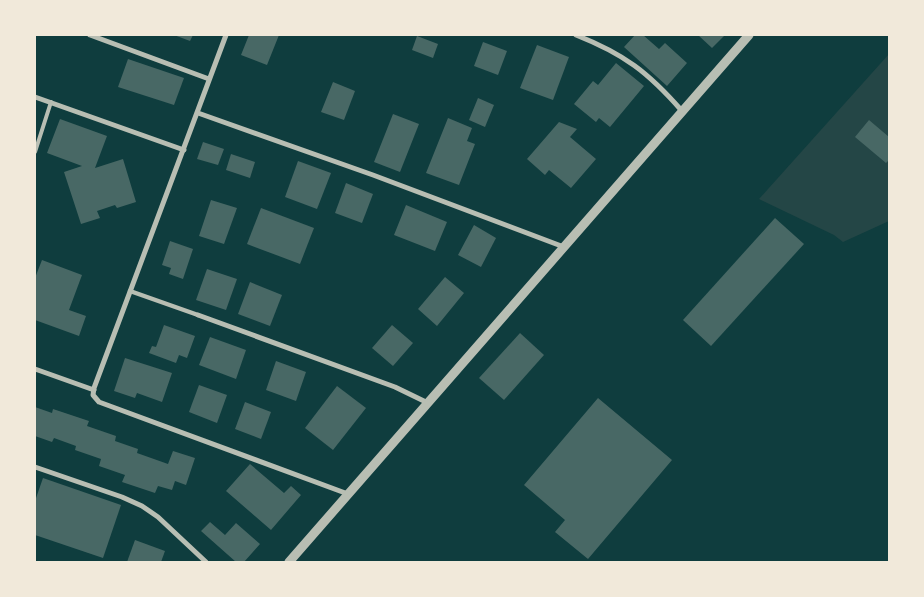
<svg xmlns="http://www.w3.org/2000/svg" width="924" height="597" font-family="'Open Sans',sans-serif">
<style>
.green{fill:#244646}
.building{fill:#486865}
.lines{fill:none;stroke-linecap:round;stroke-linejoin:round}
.service{stroke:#b8beb3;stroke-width:4}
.pedestrian{stroke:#b8beb3;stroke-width:4.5}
.minor{stroke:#b8beb3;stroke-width:5}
.tertiary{stroke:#b8beb3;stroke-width:9}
</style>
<rect width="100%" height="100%" fill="#0f3d3e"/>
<polygon class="green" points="889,54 889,221 843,242 834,235 759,199"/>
<g class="building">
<polygon points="174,35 193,35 190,41"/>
<polygon points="249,35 279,35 267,65 241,55"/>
<polygon points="635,35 643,35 659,49 665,43 687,63 667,86 624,47"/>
<polygon points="698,35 725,35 712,48"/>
<polygon points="417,36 438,44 433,58 412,50"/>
<polygon points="483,42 507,51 498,75 474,66"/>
<polygon points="537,45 569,57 553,100 520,88"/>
<polygon points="128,59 184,78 174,105 118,87"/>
<polygon points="616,63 644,86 610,127 599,118 596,122 574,104 593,81 598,85"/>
<polygon points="333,82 355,91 344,120 321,112"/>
<polygon points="478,98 494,105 485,127 469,120"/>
<polygon points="393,114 419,124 400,172 374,162"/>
<polygon points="448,118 472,128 467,141 475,144 459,185 426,173"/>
<polygon points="60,119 107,136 95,168 123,159 136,202 117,208 115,205 97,211 100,218 81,224 64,172 82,166 47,153"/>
<polygon points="869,120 889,137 889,160 886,163 855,137"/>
<polygon points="559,122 577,129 570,137 596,159 571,188 549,170 545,175 527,159"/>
<polygon points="203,142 224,149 218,165 197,159"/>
<polygon points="231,154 255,162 250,178 226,170"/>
<polygon points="298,161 331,173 317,209 285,197"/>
<polygon points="346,183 373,194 362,223 335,213"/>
<polygon points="211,200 237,208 224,244 199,236"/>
<polygon points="406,205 447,222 435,251 394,235"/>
<polygon points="261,208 314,228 300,264 247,244"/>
<polygon points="775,218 804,244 711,346 683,320"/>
<polygon points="474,225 496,238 481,267 458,255"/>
<polygon points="170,241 193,249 183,279 169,274 171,268 162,265"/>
<polygon points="42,260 82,275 69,310 86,316 79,336 35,320 35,278"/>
<polygon points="207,269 237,279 226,310 196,300"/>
<polygon points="445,277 464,293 437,326 418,309"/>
<polygon points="250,282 282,295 270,326 238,314"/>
<polygon points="164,325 195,336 187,358 179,355 176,363 149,353 152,346 156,347"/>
<polygon points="392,325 413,343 393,366 372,348"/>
<polygon points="520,333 544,355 504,400 479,378"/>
<polygon points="210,337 246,350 236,379 199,365"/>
<polygon points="125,358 172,373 162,402 137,393 135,398 114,391"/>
<polygon points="276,361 306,372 296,401 266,390"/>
<polygon points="199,385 227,395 217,423 189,412"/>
<polygon points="337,386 366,408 333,450 305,428"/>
<polygon points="598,398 672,460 588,559 555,532 565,520 524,485"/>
<polygon points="245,402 271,412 261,439 235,429"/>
<polygon points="35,407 52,413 53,409 89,421 87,426 116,436 115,441 138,449 137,453 168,464 173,451 195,458 186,485 175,481 172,490 158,486 155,493 122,482 125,475 99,466 101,459 75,450 76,446 54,438 52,442 35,436"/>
<polygon points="250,464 284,493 291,486 301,495 271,530 226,491"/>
<polygon points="43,478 121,505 103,558 35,535 35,501"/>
<polygon points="210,522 225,535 236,523 260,544 244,562 236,562 201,531"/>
<polygon points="135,540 165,551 161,562 127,562"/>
</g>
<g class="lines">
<polyline class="service" points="35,152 51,102"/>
<polyline class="pedestrian" points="130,291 198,315"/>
<g class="minor">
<polyline points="90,35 209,79"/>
<polyline points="226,35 94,388 93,395 99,402 348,494"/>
<path d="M576,35C624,54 648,72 682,111"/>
<polyline points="35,97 184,150"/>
<polyline points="198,113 373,175 564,247"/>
<polyline points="198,315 395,387 428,403"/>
<polyline points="35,369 94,390"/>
<polyline points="35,467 122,497 142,506 158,517 206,562"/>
</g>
<polyline class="tertiary" points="289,562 749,35"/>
</g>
<rect width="924" height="597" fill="none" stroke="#f1e9da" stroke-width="72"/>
</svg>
